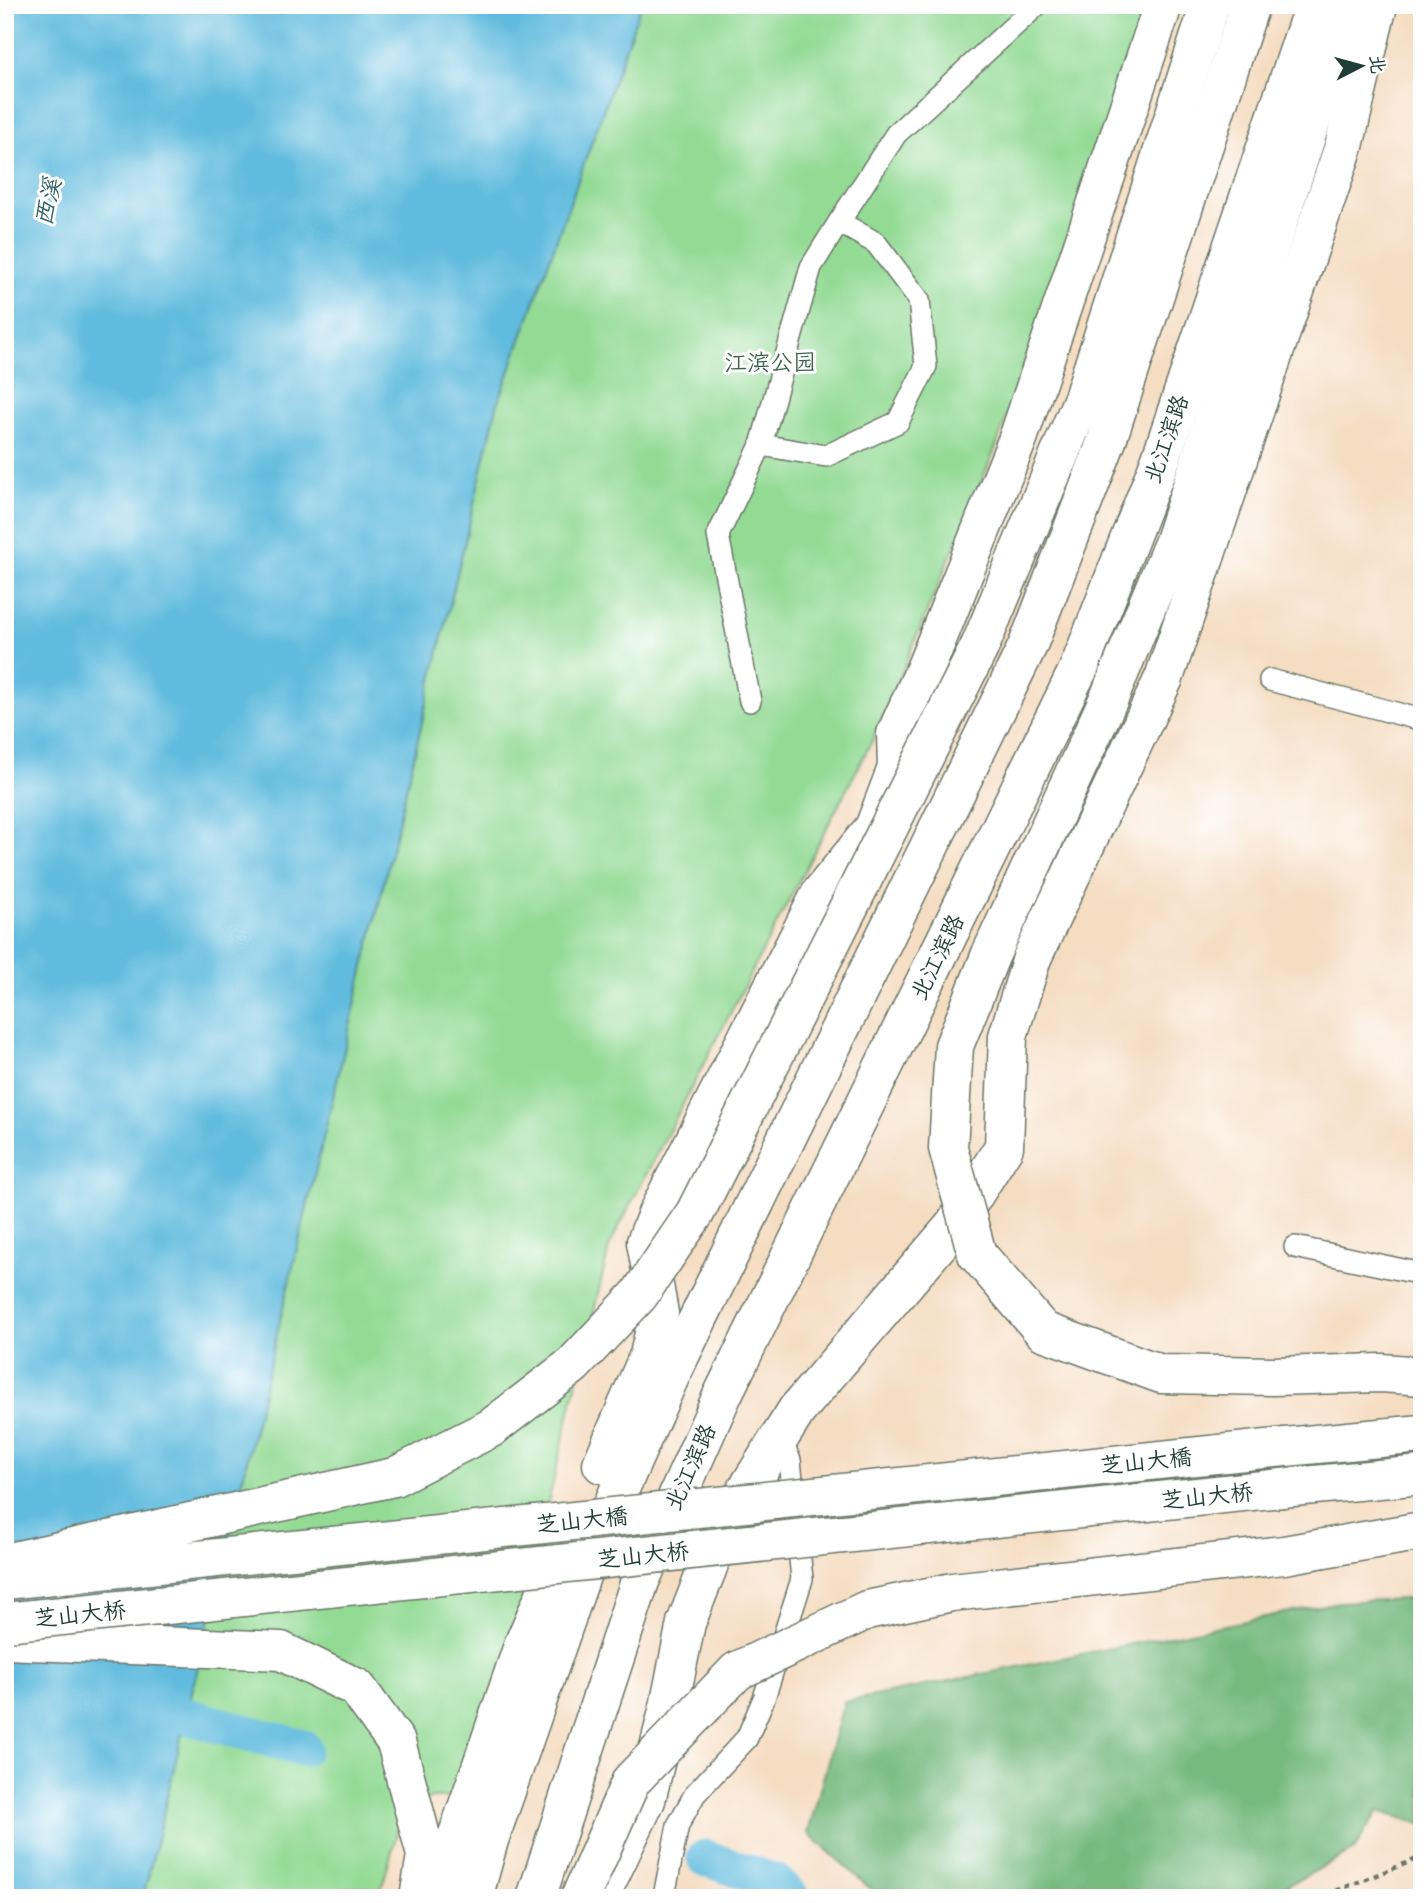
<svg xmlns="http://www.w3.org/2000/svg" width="1427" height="1903" font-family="Mynerve,'LXGW WenKai TC',sans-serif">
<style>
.green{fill:#93da94;stroke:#598c64;stroke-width:2}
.forest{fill:#76ba7e;stroke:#4a7c59;stroke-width:2}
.water{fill:#60bbde;stroke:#407c89;stroke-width:2}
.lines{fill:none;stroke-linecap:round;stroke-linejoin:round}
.canal{stroke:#60bbde;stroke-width:37}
.service-casing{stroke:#6a7566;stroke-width:24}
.tertiary-casing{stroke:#6a7566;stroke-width:41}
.primary-casing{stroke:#6a7566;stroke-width:41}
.path{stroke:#6a7566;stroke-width:4.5;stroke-dasharray:5 5;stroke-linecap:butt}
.service{stroke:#fff;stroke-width:21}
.tertiary{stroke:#fff;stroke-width:38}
.primary{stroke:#fff;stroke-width:38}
.tertiary-bridge-casing{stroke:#6a7566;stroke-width:41;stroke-linecap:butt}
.primary-bridge-casing{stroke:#6a7566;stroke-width:41;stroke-linecap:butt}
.tertiary-bridge{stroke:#fff;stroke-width:38}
.primary-bridge{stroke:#fff;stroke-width:38}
.labels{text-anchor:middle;stroke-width:6;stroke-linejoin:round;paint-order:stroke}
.park-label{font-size:23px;fill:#3c644c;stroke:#fff}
.street-label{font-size:23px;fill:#1f3d34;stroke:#fff}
.water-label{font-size:24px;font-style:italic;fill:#326367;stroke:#fff}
</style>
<rect width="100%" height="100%" fill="#fff"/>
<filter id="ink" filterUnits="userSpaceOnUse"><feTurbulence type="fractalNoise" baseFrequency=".0143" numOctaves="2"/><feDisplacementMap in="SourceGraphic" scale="14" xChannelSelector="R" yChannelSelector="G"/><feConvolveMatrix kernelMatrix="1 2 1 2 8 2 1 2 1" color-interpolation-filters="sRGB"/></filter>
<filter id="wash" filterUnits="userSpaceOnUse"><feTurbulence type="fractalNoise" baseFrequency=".00686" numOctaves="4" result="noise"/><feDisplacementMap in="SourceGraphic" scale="28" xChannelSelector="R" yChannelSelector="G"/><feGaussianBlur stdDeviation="1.57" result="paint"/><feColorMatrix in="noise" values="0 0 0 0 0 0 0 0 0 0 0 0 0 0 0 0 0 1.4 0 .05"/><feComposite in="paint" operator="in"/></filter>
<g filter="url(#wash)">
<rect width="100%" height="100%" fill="#f5ddc2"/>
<polygon class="green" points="641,5 1149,5 996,447 877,731 610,1244 478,1795 406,1800 379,1898 143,1898 497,406"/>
<polygon class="forest" points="1422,1598 1422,1824 1378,1811 1353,1851 1263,1898 881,1898 808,1833 844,1702 1339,1602"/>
<polygon class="water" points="5,5 641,5 497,406 143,1898 5,1898"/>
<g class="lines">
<g class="canal">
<polyline points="186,1716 303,1748"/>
<polyline points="705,1858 775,1882 792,1898"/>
</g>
</g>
</g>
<g filter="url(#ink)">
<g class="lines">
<defs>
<g id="service">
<polyline points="839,222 876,243 919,300 926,366 898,422 826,456 761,445 811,267 839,222 896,134 1037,5"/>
<polyline points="1270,680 1422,720"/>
<polyline points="750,701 718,535 761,445"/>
<polyline points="1295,1247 1422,1274"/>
<polyline points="665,1891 678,1825 695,1794 747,1738 764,1698 802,1579 790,1460 779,1436"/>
</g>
<g id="tertiary">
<polyline points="1285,1447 1422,1434"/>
<polyline points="1282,1488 1422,1475"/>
</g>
<g id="primary">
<polyline points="980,646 1083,398 1210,5"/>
<polyline points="991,954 1109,698 1174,541 1349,5"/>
<polyline points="602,1464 649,1355 659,1313 646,1242 657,1214 821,893 874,828 897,768 896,734 926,667 1019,436 1163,5"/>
<polyline points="5,1640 281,1651 357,1688 396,1742 426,1855 419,1898"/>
<polyline points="436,1898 524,1643 568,1542"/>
<polyline points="473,1898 489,1840 581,1576 672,1372 1028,645 1106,443 1250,5"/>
<polyline points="536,1898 640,1581 722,1396 1079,668 1160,461 1314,5"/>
<polyline points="599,1898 646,1800 669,1707 686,1623 724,1526 797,1410 954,1226 1004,1147 1008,1036 1032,958 1164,678 1344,146 1378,5"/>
</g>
</defs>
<use href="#service" class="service-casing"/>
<use href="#tertiary" class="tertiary-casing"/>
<use href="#primary" class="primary-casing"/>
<polyline class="path" points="1318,1898 1422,1857"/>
<use href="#service" class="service"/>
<use href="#tertiary" class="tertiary"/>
<use href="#primary" class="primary"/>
<defs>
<g id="tertiary-bridge">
<polyline points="5,1580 1285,1447"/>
<polyline points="5,1622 1282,1488"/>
</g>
<g id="primary-bridge">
<polyline points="991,954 954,1046 948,1148 977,1254 1043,1331 1161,1374 1273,1376 1382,1373 1422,1376"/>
<polyline points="5,1563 394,1477 491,1428 573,1365 639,1295 695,1213 980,646"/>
<polyline points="580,1898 631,1781 737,1671 867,1610 952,1592 1284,1555 1422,1531"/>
</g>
</defs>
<use href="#tertiary-bridge" class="tertiary-bridge-casing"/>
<use href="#primary-bridge" class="primary-bridge-casing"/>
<use href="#tertiary-bridge" class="tertiary-bridge"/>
<use href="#primary-bridge" class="primary-bridge"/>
</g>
</g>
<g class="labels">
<g class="park-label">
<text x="770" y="370">江滨公园</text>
</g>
<g class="street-label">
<text transform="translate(1166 439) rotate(-71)" y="8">北江滨路</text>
<text transform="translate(937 957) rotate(-64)" y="8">北江滨路</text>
<text transform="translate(1146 1461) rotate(-6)" y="8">芝山大橋</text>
<text transform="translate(690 1467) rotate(-66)" y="8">北江滨路</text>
<text transform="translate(1207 1496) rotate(-6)" y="8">芝山大桥</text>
<text transform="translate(582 1520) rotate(-6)" y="8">芝山大橋</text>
<text transform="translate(643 1555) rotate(-6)" y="8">芝山大桥</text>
<text transform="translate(80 1614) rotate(-6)" y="8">芝山大桥</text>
</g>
<g class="water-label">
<text transform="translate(48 202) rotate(-78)" y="8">西溪</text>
</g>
</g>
<rect width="1427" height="1903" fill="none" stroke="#fff" stroke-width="28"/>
<g transform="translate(1361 66) rotate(84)" stroke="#ffffff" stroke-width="5" paint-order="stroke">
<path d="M0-5L12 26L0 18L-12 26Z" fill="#1f3d34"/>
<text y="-10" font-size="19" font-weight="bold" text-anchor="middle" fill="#1f3d34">北</text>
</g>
</svg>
